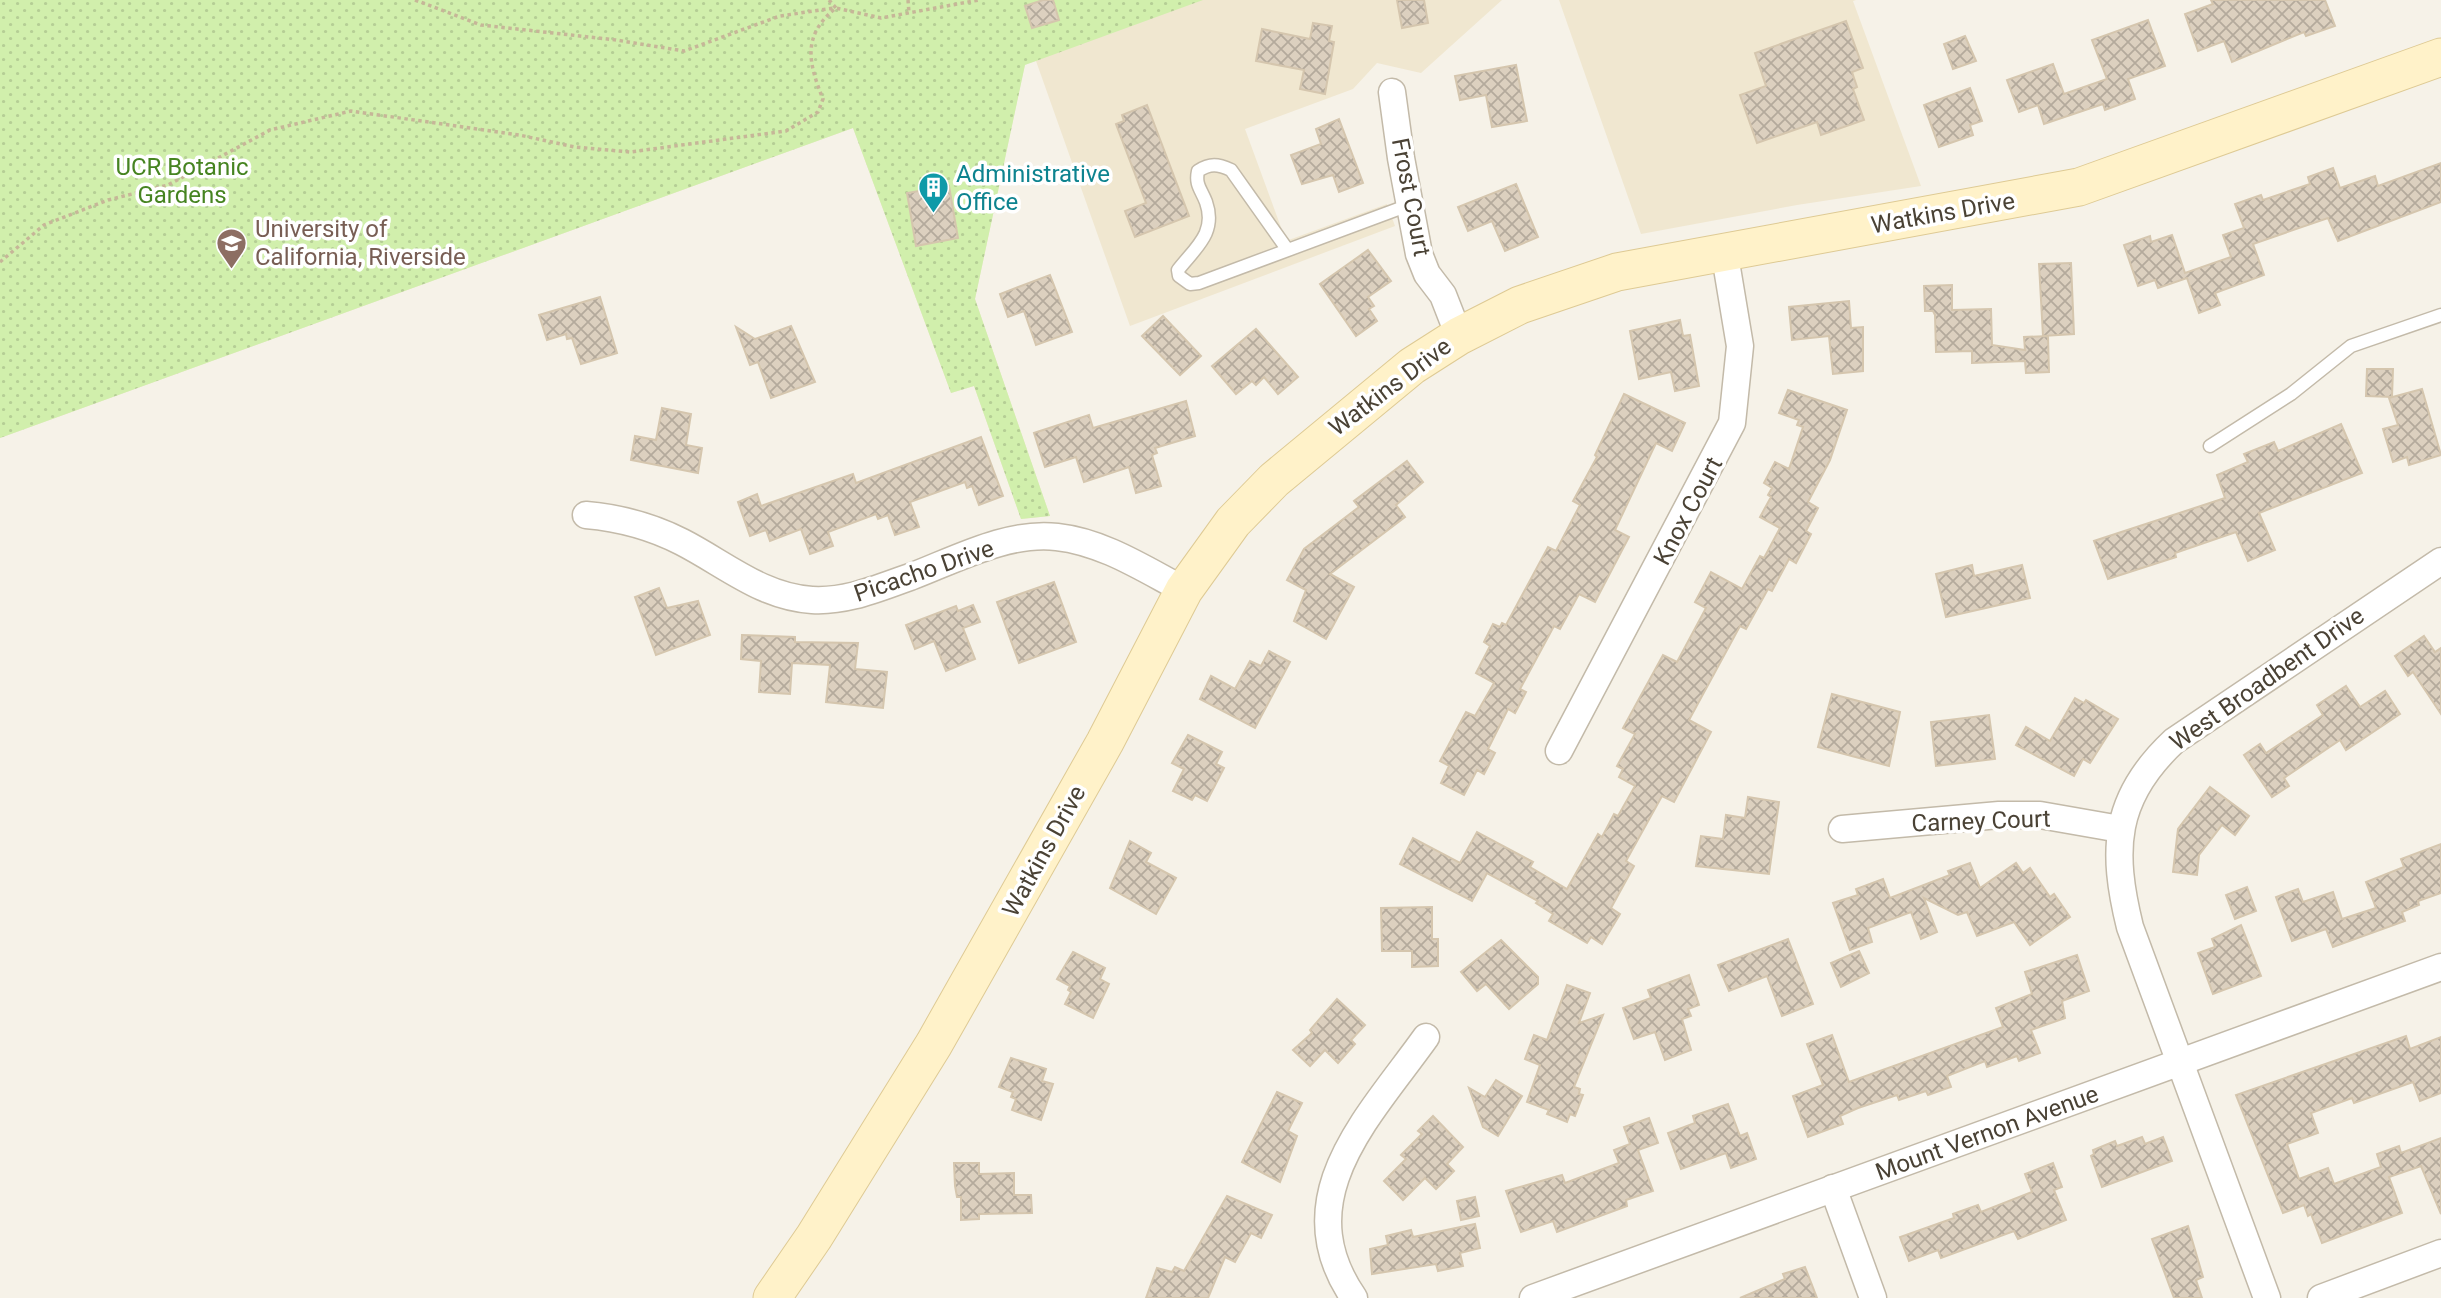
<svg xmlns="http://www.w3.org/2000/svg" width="2441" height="1298" font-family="Roboto,sans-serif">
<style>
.education{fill:#f0e7d0}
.garden{fill:url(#garden-dots)}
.building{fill:url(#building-cross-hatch);stroke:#d5c6ae;stroke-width:2}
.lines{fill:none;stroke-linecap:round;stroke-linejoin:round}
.service-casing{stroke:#c3baa9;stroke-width:15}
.minor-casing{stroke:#c3baa9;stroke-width:29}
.secondary-casing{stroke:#deca94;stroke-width:39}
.path{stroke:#c6b698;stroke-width:3.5;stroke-dasharray:3.5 3.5;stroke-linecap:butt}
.service{stroke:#fff;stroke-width:12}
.minor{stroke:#fff;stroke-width:26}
.secondary{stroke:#fff2c9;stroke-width:37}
.labels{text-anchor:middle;stroke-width:7;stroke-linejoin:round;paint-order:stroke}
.park-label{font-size:24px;fill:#468421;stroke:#fff}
.culture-label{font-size:24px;fill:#0d838f;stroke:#fff;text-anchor:start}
.street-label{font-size:24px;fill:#4a4235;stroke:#fff}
.education-label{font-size:24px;fill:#785e54;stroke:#fff;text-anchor:start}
</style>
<defs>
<pattern id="garden-dots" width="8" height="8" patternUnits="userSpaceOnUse" patternTransform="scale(1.75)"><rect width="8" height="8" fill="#d1efac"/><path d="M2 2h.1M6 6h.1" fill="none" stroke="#b5ce95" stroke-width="1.8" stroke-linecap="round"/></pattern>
<pattern id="building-cross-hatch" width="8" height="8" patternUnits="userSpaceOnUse" patternTransform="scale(1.75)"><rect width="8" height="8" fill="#dcd0bf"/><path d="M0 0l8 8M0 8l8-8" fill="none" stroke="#b4aa9c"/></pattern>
</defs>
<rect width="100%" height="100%" fill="#f6f2e8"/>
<g class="education">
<polygon points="0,0 1502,0 1421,73 1377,63 1353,89 1245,129 1286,241 1387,204 1395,226 1130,326 1036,61 1025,64 975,299 1050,516 1021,519 974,386 951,393 853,128 0,438"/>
<polygon points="1559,0 1856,0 1853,1 1921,186 1797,205 1641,234"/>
</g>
<polygon class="garden" points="0,0 1203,0 1025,65 975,299 1050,516 1021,519 974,386 951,393 853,128 0,438"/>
<g class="building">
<polygon points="1043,0 1053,0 1059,20 1032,28 1025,6"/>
<polygon points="1397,0 1424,0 1428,23 1402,28"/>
<polygon points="2211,0 2325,0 2335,26 2306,36 2304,32 2232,62 2224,41 2198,51 2185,14 2213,4"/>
<polygon points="2148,20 2165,66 2128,79 2135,99 2105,110 2103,104 2044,124 2038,105 2019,112 2007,80 2053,64 2064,94 2107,79 2092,40"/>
<polygon points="1846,21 1863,68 1852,72 1857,87 1853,89 1864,120 1821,135 1817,122 1757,143 1740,95 1766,86 1755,53"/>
<polygon points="1313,23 1332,26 1329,41 1334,42 1325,94 1300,89 1304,70 1256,61 1262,29 1310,39"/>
<polygon points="1965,36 1976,61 1953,69 1944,44"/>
<polygon points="1516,65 1527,121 1492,127 1486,95 1460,100 1455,76"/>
<polygon points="1970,88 1982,121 1970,125 1973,135 1939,147 1924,105"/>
<polygon points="1147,105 1189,216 1135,237 1125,211 1146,203 1116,124 1124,121 1122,115"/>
<polygon points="1339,119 1363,183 1339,192 1333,175 1302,184 1291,155 1321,144 1316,129"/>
<polygon points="2441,163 2441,202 2338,241 2328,218 2253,244 2264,275 2215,293 2220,305 2199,313 2187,278 2158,288 2155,280 2138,286 2124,245 2150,236 2151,242 2172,235 2185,273 2231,257 2223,235 2244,228 2235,204 2261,195 2263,200 2310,184 2308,177 2333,168 2340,188 2375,176 2378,186"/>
<polygon points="1516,184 1538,237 1505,251 1492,221 1468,231 1458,207"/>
<polygon points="949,186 958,238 916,246 907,193"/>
<polygon points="1368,250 1391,281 1368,297 1374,306 1369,309 1377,321 1356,336 1320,284"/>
<polygon points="2071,263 2074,334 2043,336 2039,264"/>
<polygon points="1050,275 1072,332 1036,345 1024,311 1008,317 1000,294"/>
<polygon points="1952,285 1952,310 1991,309 1992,345 2025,350 2024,337 2048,336 2049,372 2026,373 2025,361 1972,363 1972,351 1936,352 1935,315 1933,311 1925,311 1924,286"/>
<polygon points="600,297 617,353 581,364 572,338 567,339 566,334 547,340 539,315"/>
<polygon points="1849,301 1851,328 1863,327 1863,371 1833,374 1829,336 1792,340 1789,307"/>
<polygon points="1163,316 1201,356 1180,375 1142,336"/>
<polygon points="1680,320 1683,336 1690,335 1699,386 1675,391 1671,372 1639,379 1630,331"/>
<polygon points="791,326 815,382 771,398 758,362 750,365 736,327 755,339"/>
<polygon points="1256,329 1298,377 1278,394 1264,377 1256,385 1252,381 1236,394 1212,366"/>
<polygon points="2367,369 2393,369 2392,397 2366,396"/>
<polygon points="2422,389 2441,455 2409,465 2407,457 2393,462 2383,429 2398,425 2389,398"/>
<polygon points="1788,390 1847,410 1830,460 1808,502 1818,508 1806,531 1811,534 1796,563 1789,559 1772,591 1768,589 1746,629 1740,626 1689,720 1711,732 1674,802 1662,796 1626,861 1634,866 1611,908 1620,914 1602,944 1591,937 1587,943 1549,921 1553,914 1536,903 1538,901 1487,873 1472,901 1400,864 1413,838 1460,863 1477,832 1533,862 1530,867 1567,889 1598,834 1602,837 1614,814 1618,816 1635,786 1619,777 1623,769 1617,766 1635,734 1623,728 1663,655 1677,662 1706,608 1695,602 1711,572 1742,589 1760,556 1764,558 1780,528 1760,517 1771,497 1768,495 1772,488 1764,483 1775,462 1789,469 1803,427 1797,425 1799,420 1779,413"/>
<polygon points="1624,394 1685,423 1672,451 1656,443 1615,530 1629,537 1595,602 1579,594 1560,629 1554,626 1520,689 1526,692 1515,713 1508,709 1488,749 1495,753 1484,774 1477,770 1464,795 1441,783 1449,766 1440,761 1466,712 1475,716 1494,683 1476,673 1490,646 1484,642 1493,624 1500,627 1502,623 1506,625 1548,547 1556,551 1580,505 1573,501 1597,457 1595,455"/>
<polygon points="1186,401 1195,436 1155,448 1157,453 1152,455 1161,486 1136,493 1129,467 1084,482 1076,457 1045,467 1034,433 1089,415 1093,428"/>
<polygon points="662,408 691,414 686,445 702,448 698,473 631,460 635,436 656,440"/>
<polygon points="2341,424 2362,473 2259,513 2275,550 2248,561 2236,532 2175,553 2176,557 2108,579 2094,541 2225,498 2217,475 2248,462 2244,454 2274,442 2278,451"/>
<polygon points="981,437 1003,496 979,505 972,486 967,488 965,482 910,502 919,527 895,535 888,515 878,519 876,514 828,532 833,546 810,554 801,529 770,541 766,530 750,536 738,502 757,494 761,506 853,474 856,483"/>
<polygon points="1407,461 1423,482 1396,505 1405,517 1330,574 1354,587 1326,639 1294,621 1306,590 1287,580 1304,549 1359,507 1354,501"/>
<polygon points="1972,565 1974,576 2022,565 2030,598 1946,617 1936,574"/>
<polygon points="1054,582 1076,642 1019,663 997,602"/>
<polygon points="659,588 667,608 698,601 710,635 656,655 635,597"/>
<polygon points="973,605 980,622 963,628 975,659 946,671 934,641 915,649 906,625 956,606 958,611"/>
<polygon points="742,635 795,637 795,642 858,643 855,669 887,672 883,708 826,702 830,665 792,663 790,694 759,692 761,661 741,659"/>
<polygon points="2424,636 2435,652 2441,648 2441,714 2413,672 2408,676 2395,656"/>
<polygon points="1269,651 1290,662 1255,728 1200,699 1211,676 1235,689 1250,661 1261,666"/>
<polygon points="2346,686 2360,707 2385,691 2400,714 2346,750 2340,740 2284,778 2289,786 2272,797 2244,755 2260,744 2266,753 2323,715 2317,705"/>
<polygon points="1832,694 1900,712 1889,766 1818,747"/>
<polygon points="2075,698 2084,703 2086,700 2118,719 2090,763 2083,759 2074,776 2016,745 2026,727 2050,741"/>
<polygon points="1989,715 1995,759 1936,766 1931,722"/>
<polygon points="1188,735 1222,752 1216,764 1224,768 1207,801 1195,795 1192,800 1173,791 1184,769 1172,763"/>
<polygon points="2210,787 2249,816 2235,835 2222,825 2199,855 2197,875 2173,872 2178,829"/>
<polygon points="1748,797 1779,802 1769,874 1696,866 1701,836 1723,839 1726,815 1745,818"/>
<polygon points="1130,841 1151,853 1146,862 1176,878 1156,914 1110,888"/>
<polygon points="2441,844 2441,893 2418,901 2419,905 2402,912 2405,921 2333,947 2326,929 2292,941 2276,897 2298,889 2303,902 2333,892 2342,919 2376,908 2366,882 2404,867 2401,859"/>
<polygon points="1970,863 1980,888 2016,863 2023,873 2030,868 2050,897 2054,894 2070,917 2030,945 2014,922 1977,936 1967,912 1958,915 1924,898 1937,932 1921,939 1911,912 1868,928 1872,942 1850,950 1833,903 1858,895 1856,889 1883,879 1890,898 1950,875 1948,871"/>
<polygon points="2247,887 2256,911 2235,919 2226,895"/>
<polygon points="1432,907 1432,939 1438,939 1438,966 1412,967 1412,951 1382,951 1381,908"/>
<polygon points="2241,925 2261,976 2213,994 2198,953 2215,947 2212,939"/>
<polygon points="1788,939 1813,1004 1782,1016 1767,976 1729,991 1718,965"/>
<polygon points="1501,940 1538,977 1538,984 1509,1009 1486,984 1477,991 1461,972"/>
<polygon points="1859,951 1869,973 1841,987 1831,963"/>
<polygon points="1073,952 1105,968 1100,979 1109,984 1093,1018 1065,1004 1071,992 1068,990 1070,986 1057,979"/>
<polygon points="2077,955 2089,991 2062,1001 2065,1018 2031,1030 2040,1053 2019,1061 2017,1056 1987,1067 1985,1061 1947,1076 1951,1087 1928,1095 1926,1091 1899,1100 1897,1095 1858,1108 1840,1116 1843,1124 1808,1137 1793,1096 1823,1085 1807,1044 1832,1035 1849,1082 2003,1027 1996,1008 2032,994 2025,972"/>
<polygon points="1689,975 1699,1005 1688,1009 1691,1016 1682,1019 1691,1050 1665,1060 1655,1032 1634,1039 1623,1008 1651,998 1648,990"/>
<polygon points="1567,985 1590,993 1579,1023 1603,1015 1574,1087 1580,1089 1579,1094 1583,1095 1575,1116 1570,1114 1567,1122 1547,1114 1549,1110 1527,1102 1540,1065 1525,1059 1534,1035 1547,1040"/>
<polygon points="1337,999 1365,1025 1351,1040 1355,1044 1338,1063 1325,1050 1310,1066 1293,1050 1312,1033 1310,1030"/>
<polygon points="2406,1036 2410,1049 2441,1037 2441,1093 2420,1101 2413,1082 2354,1103 2352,1098 2311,1113 2318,1133 2287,1144 2299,1179 2328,1168 2334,1184 2381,1167 2377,1154 2399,1146 2401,1153 2441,1138 2441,1214 2421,1166 2389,1177 2402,1213 2322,1243 2311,1214 2308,1216 2304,1205 2283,1213 2236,1095"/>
<polygon points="1011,1058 1046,1069 1042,1081 1053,1084 1041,1120 1012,1110 1016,1099 1011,1097 1013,1092 999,1087"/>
<polygon points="1496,1080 1522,1096 1498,1136 1483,1127 1469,1088 1485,1097"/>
<polygon points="1277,1092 1302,1103 1288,1131 1297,1136 1280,1182 1242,1162"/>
<polygon points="1728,1104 1740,1136 1747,1133 1756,1159 1731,1168 1726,1153 1681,1169 1668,1133 1695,1123 1693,1116"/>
<polygon points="1433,1116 1463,1147 1447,1164 1454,1171 1436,1189 1425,1178 1403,1200 1384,1181 1406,1159 1401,1155 1422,1134 1418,1131"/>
<polygon points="1649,1118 1658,1143 1638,1150 1653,1191 1626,1200 1627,1206 1557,1232 1553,1221 1521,1232 1506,1191 1562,1175 1565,1183 1619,1163 1614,1150 1630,1144 1624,1127"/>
<polygon points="2142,1137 2145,1144 2163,1137 2172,1161 2102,1187 2091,1156 2094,1154 2093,1150 2115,1141 2117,1146"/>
<polygon points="954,1163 979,1163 979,1174 1014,1173 1014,1195 1031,1195 1032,1213 979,1214 979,1219 961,1220 961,1197 957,1197 955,1186"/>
<polygon points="2053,1163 2062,1187 2054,1190 2066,1220 2018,1239 2014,1231 1941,1258 1938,1250 1909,1261 1900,1237 1954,1218 1953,1214 1978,1205 1981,1212 2032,1192 2025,1174"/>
<polygon points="1227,1196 1272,1215 1261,1238 1251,1233 1235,1262 1225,1257 1208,1298 1146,1298 1157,1268 1172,1272 1175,1267 1184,1271"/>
<polygon points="1475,1197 1479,1216 1461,1220 1457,1201"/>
<polygon points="1475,1224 1480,1248 1460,1253 1463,1266 1438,1271 1436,1264 1372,1274 1370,1249 1388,1245 1386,1236 1411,1230 1413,1237"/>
<polygon points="2188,1226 2203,1277 2196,1280 2202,1298 2174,1298 2152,1239"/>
<polygon points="1805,1267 1817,1298 1740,1298 1785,1279 1783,1274"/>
</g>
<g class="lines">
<defs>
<g id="service">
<path d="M1287,249L1231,170C1218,164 1210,163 1198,171C1195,185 1201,189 1206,202C1217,233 1195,248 1178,270L1179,276L1190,284L1199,283L1409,205"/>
<polyline points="2210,446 2291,394 2351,346 2441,315"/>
</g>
<g id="minor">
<polyline points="1392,92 1401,158 1419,254 1427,274 1443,295 1459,336"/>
<path d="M586,515C620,518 651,526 682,542C725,564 762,597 812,600C847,602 878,588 910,577C955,560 1008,531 1057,537C1103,542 1144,569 1184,590"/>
<polyline points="1559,751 1732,423 1740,346 1724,250"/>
<polyline points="1842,829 1999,815 2040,815 2120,829"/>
<polyline points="1833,1188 1873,1298"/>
<path d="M1354,1298C1285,1198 1369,1117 1426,1037"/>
<polyline points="1533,1298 2441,967"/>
<path d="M2267,1298L2130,927C2111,850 2113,798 2174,741L2441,561"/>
<polyline points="2321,1298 2441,1253"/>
</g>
<polyline id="secondary" points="772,1298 814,1237 934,1044 1105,742 1184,590 1233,522 1274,480 1412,366 1459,336 1520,305 1617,272 2079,187 2441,57"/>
</defs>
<use href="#service" class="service-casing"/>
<use href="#minor" class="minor-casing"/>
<use href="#secondary" class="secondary-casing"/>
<g class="path">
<polyline points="415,0 481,25 616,40 684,51 780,16 834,8"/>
<polyline points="829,0 836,8"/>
<polyline points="908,0 909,13"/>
<path d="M0,262L44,225L108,200L168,185L270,130L351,111L519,135L575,147L630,152L786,131L818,112L823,99C808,62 802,35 836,8L881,18L979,0"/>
</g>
<use href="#service" class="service"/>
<use href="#minor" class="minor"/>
<use href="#secondary" class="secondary"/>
</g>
<defs>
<symbol id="building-pin" viewBox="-11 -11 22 30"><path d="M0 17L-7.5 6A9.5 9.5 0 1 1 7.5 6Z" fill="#0f9aa8" stroke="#fff"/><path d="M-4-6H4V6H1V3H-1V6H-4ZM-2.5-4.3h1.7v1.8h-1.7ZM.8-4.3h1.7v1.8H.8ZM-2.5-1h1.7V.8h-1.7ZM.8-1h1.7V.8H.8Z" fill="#fff"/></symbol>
<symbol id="university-pin" viewBox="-11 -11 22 30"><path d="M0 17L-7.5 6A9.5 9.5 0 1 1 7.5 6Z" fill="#8d6e63" stroke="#fff"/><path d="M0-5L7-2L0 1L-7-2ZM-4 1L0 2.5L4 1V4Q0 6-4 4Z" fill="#fff"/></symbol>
</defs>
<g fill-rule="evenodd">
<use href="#building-pin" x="916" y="170" width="35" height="47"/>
<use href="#university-pin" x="214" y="226" width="35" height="47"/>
</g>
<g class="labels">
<g class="park-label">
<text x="182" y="175">UCR Botanic<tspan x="182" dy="28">Gardens</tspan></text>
</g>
<g class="culture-label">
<text x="956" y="182">Administrative<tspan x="956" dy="28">Office</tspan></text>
</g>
<g class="street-label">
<text transform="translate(1411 197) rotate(79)" y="8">Frost Court</text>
<text transform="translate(1943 213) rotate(-10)" y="8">Watkins Drive</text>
<text transform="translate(1390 387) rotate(-37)" y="8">Watkins Drive</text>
<text transform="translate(1688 511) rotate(-62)" y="8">Knox Court</text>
<text transform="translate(924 571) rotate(-19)" y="8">Picacho Drive</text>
<text transform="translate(2267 679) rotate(-35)" y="8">West Broadbent Drive</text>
<text transform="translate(1981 821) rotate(-2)" y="8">Carney Court</text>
<text transform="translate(1044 851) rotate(-61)" y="8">Watkins Drive</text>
<text transform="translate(1987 1133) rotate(-20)" y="8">Mount Vernon Avenue</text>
</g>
<g class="education-label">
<text x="255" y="237">University of<tspan x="255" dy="28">California, Riverside</tspan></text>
</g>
</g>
</svg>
